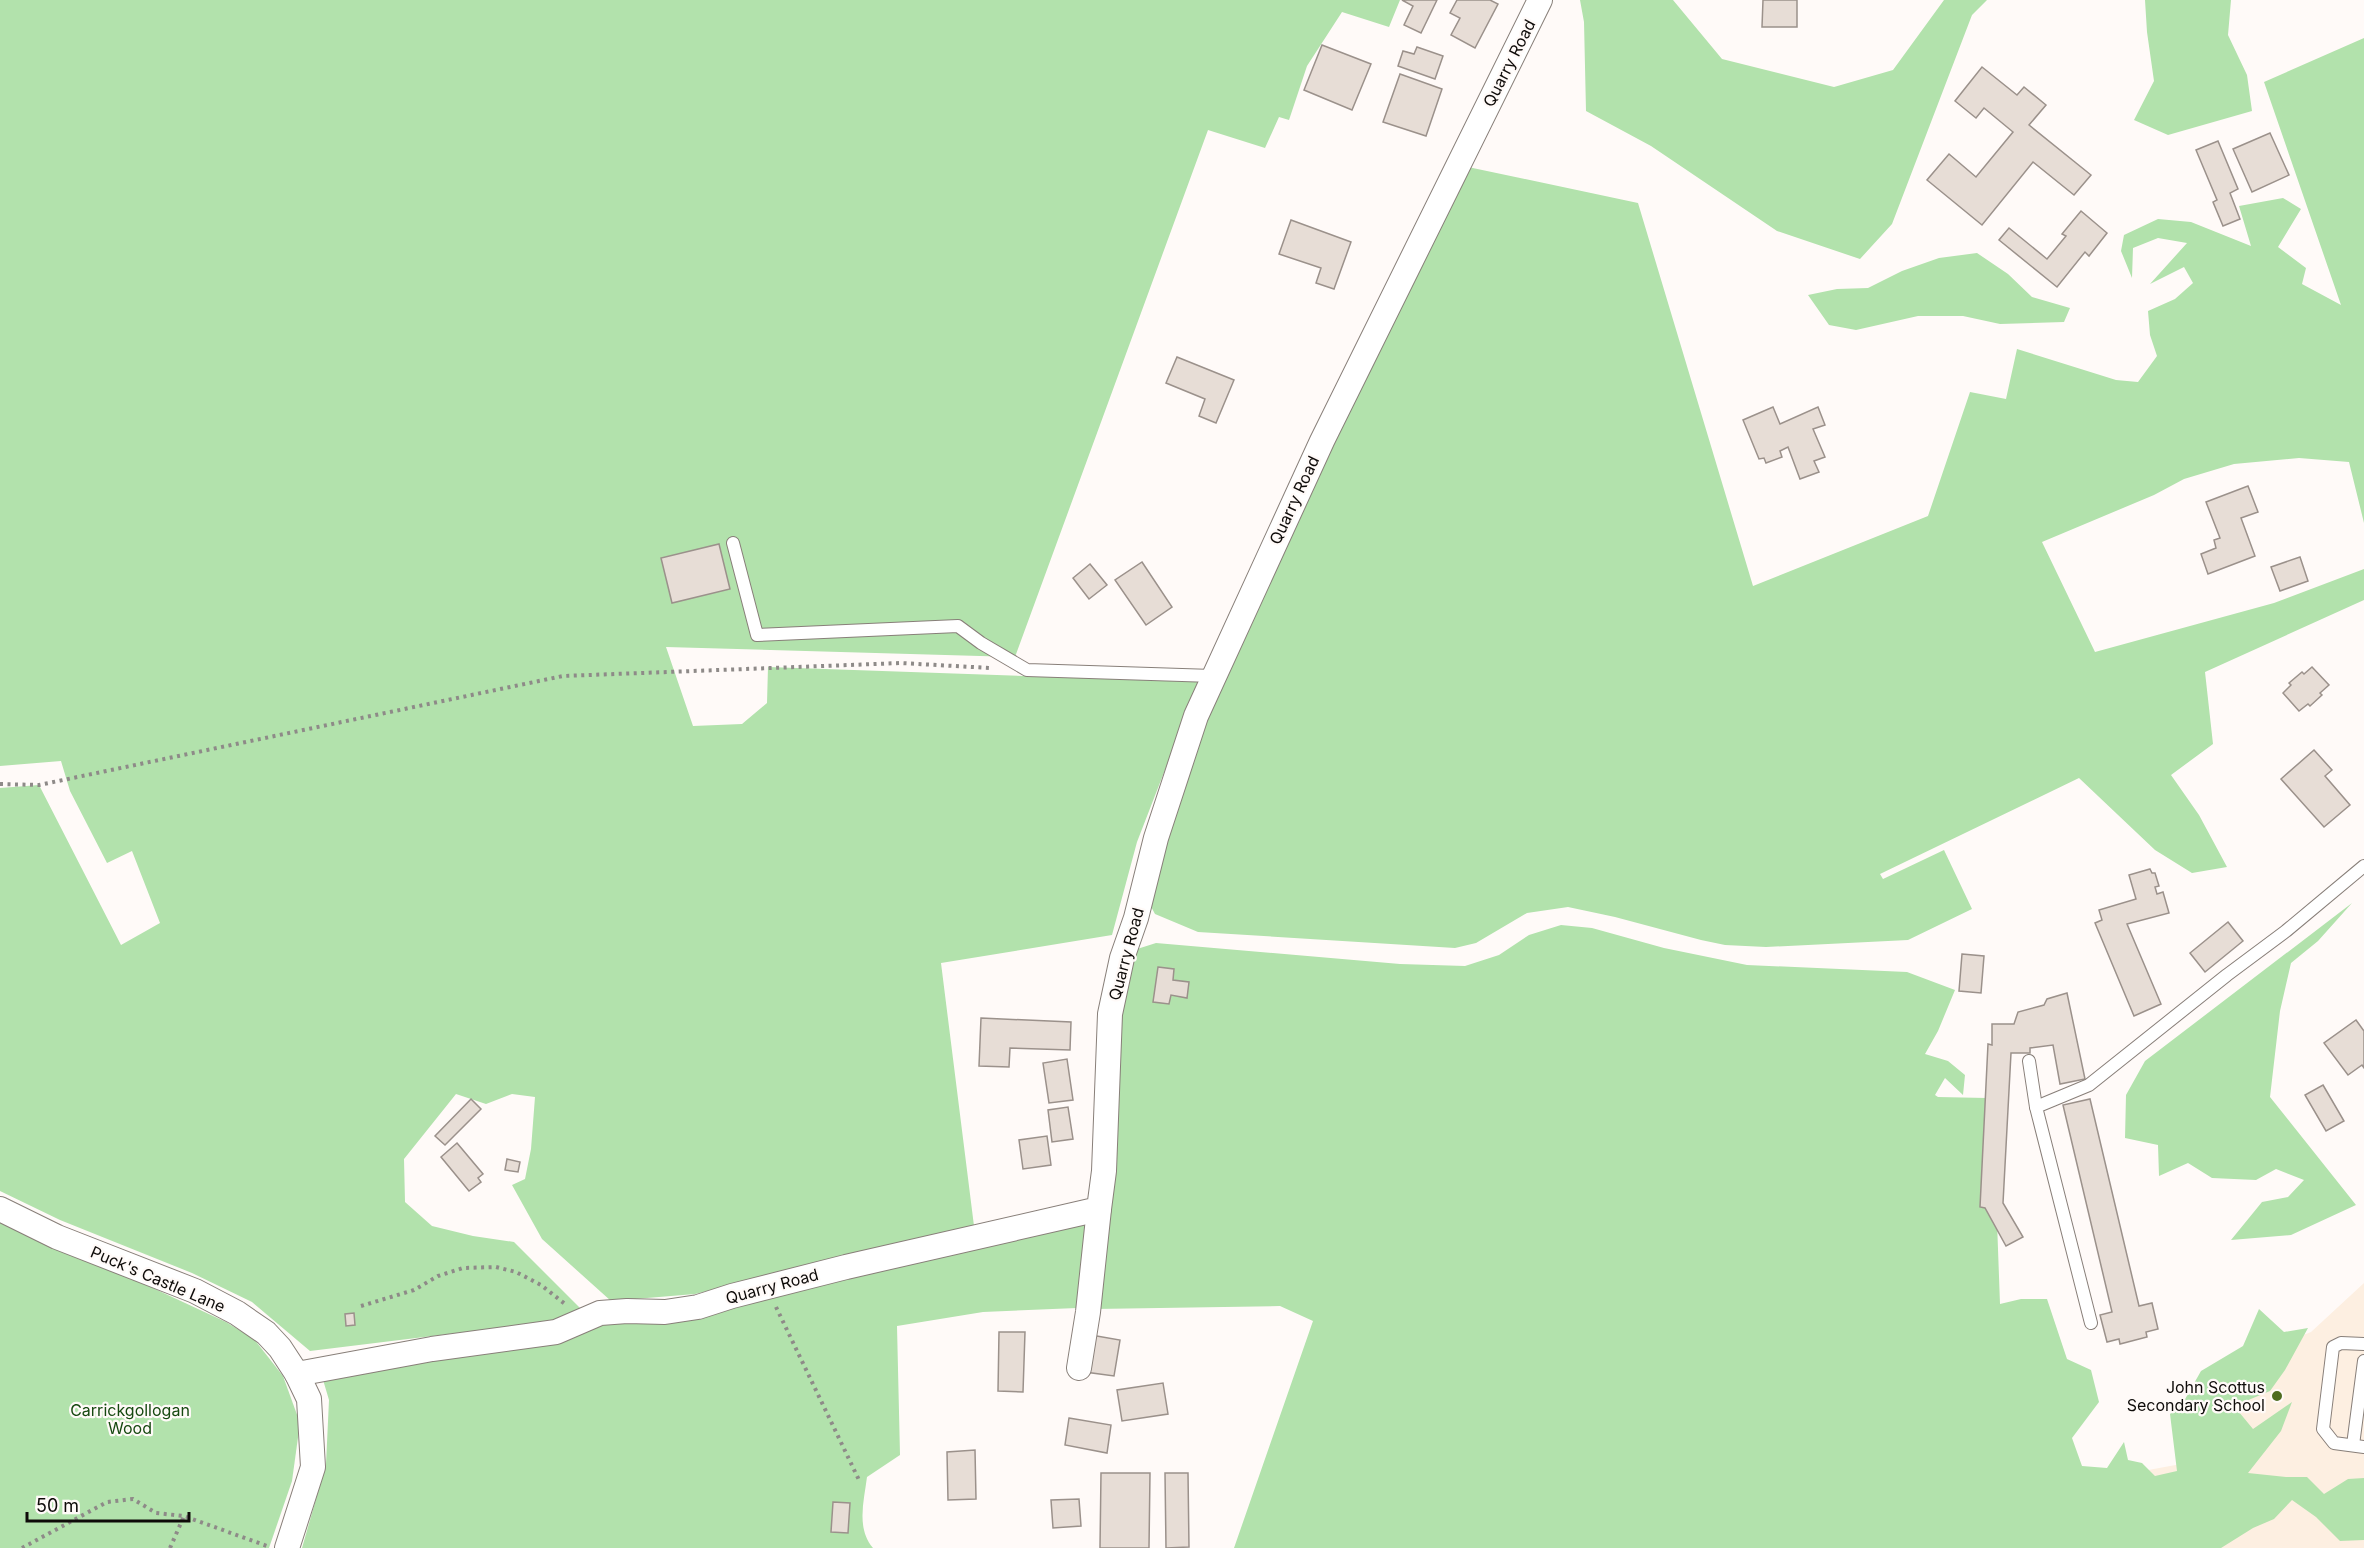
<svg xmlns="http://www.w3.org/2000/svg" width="2364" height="1548" font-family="Inter,sans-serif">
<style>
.education{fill:#fdefe1}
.green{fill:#b2e2ac}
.building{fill:#e7ddd6;stroke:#9b918b;stroke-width:1.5}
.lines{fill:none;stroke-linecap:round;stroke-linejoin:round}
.lane-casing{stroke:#887f79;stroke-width:14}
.street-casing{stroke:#887f79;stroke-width:26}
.path{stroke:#8e8a88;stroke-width:4;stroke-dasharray:3 4.5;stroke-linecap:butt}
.lane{stroke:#fff;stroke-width:12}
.street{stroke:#fff;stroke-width:24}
.poi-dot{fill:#4f6c20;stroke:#fffaf8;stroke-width:2}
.labels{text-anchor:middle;stroke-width:4.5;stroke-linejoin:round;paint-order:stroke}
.street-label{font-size:16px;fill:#0e0b09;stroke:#fffaf8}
.poi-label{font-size:16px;fill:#0e0b09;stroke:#fffaf8;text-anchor:end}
.park-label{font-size:16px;fill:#164910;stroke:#fffaf8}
</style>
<rect width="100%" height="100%" fill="#fffaf8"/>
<polygon class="education" points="2364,1283 2364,1548 2099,1548 2083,1482 2181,1464 2203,1374 2311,1332"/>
<g class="green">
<polygon points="0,0 1400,0 1389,27 1342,12 1307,66 1289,120 1279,117 1265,148 1208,130 1015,657 666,647 693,726 742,724 767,703 768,667 1199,682 1137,842 1112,935 941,963 974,1226 695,1294 611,1301 542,1239 512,1185 525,1179 531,1149 535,1097 512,1094 486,1104 456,1094 404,1159 405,1202 432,1226 473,1236 514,1242 582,1310 554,1321 310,1351 252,1302 192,1273 60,1220 0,1191 0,788 39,785 121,945 160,923 132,851 107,863 70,791 61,761 0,766"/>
<polygon points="1580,0 1673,0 1722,59 1834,87 1893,70 1944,0 1987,0 1972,15 1892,224 1860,259 1777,231 1651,146 1586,111 1584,22"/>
<polygon points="2145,0 2231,0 2228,35 2247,75 2252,111 2168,135 2134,120 2154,81 2147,32"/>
<polygon points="2364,38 2364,523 2349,462 2299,458 2234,464 2184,479 2154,495 2042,542 2095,652 2274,603 2364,569 2364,600 2205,672 2213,744 2171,775 2199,815 2227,867 2192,873 2155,850 2079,778 1880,874 1883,879 1944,850 1972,909 1908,940 1766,947 1725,945 1701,940 1615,917 1568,907 1527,913 1476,943 1455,948 1198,932 1155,914 1148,901 1193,744 1290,530 1468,167 1638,203 1753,586 1928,516 1970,392 2006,399 2017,349 2116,380 2138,382 2157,356 2150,335 2148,311 2175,299 2193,283 2184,267 2150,284 2187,243 2158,238 2133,248 2132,278 2121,251 2124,235 2158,219 2191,222 2251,246 2239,206 2283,198 2301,209 2278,247 2306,268 2302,284 2341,305 2264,82"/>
<polygon points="1977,253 2008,274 2032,297 2070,308 2064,322 2000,324 1963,316 1918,316 1856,330 1829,325 1808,295 1837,289 1868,288 1902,271 1939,258"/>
<polygon points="2352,903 2318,941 2291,963 2280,1011 2270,1097 2356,1205 2291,1235 2231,1240 2262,1202 2288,1197 2304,1180 2276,1169 2256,1180 2212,1178 2188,1163 2159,1176 2158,1145 2125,1138 2126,1095 2145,1061"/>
<polygon points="1561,925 1592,928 1664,948 1747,965 1907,972 1955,990 1938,1031 1925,1054 1948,1061 1965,1075 1963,1095 1945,1078 1935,1095 1938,1097 1987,1098 1994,1139 2000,1304 2021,1299 2047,1299 2067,1359 2091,1370 2099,1402 2072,1438 2082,1466 2107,1468 2124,1442 2128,1460 2142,1463 2155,1476 2177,1471 2170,1414 2184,1401 2201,1371 2243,1346 2259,1309 2284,1332 2308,1328 2285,1370 2270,1391 2234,1406 2253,1429 2292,1402 2281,1431 2248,1473 2286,1477 2307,1477 2324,1494 2348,1479 2364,1478 2364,1540 2340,1541 2316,1517 2292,1500 2274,1519 2253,1528 2221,1548 1234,1548 1313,1321 1280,1306 1095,1309 1122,993 1134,950 1156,943 1400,964 1465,966 1499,955 1529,935"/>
<polygon points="0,1217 226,1322 254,1339 283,1376 300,1423 292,1481 269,1548 0,1548"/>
<path d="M1092,1217L1077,1308L983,1312L897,1326L900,1455L867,1477C864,1501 856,1528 873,1548H302L326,1464L329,1400L321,1373L569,1332Z"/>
</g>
<g class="building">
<polygon points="1437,0 1421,33 1404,25 1413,6 1402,0"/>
<polygon points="1457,0 1490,0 1498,4 1475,48 1451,35 1460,18 1450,13"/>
<polygon points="1763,0 1797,0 1797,27 1762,27"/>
<polygon points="1322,45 1371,64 1352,110 1304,90"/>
<polygon points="1417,47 1443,56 1435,79 1398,66 1403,51 1414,54"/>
<polygon points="1982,67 2017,95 2024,87 2046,105 2029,125 2091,175 2074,195 2033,162 1982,225 1927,180 1949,154 1976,177 2013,132 1984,108 1976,118 1955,101"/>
<polygon points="1400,74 1442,89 1426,136 1383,122"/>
<polygon points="2270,133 2289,175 2252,192 2233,149"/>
<polygon points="2218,141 2238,189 2230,193 2240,219 2223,226 2213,202 2217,200 2196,150"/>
<polygon points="2081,211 2107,233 2089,256 2085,252 2057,287 1999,240 2009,228 2047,259 2066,236 2062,234"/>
<polygon points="1291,220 1351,242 1334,289 1316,283 1321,268 1279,254"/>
<polygon points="1177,357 1234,380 1216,423 1199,416 1205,399 1166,383"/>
<polygon points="1773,407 1780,424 1818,407 1825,425 1813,429 1825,457 1814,461 1819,472 1800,479 1788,447 1780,451 1782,457 1766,463 1764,458 1759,459 1743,420"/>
<polygon points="2248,486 2258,512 2241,518 2255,556 2208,574 2201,554 2216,548 2214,540 2220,538 2206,502"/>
<polygon points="719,544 730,589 672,603 661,558"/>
<polygon points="2300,557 2308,581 2280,591 2271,567"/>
<polygon points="1142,562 1172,607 1146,625 1115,580"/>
<polygon points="1090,564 1107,585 1089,599 1073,578"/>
<polygon points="2312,667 2329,685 2320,693 2322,695 2310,706 2308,704 2299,711 2283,693 2291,685 2289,683 2302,672 2304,674"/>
<polygon points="2314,750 2332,770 2325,776 2350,805 2324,827 2281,779"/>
<polygon points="2150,869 2152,873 2155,873 2159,886 2155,887 2157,894 2163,892 2169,913 2127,924 2161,1004 2134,1016 2095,923 2102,920 2099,910 2136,899 2129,875"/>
<polygon points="2228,922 2243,941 2205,972 2190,953"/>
<polygon points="1962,954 1984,956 1981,993 1959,991"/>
<polygon points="1158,967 1174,969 1173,980 1189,982 1187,998 1171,995 1169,1004 1153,1002"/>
<polygon points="2067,993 2085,1079 2060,1084 2053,1045 2030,1048 2030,1053 2011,1053 2003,1203 2023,1237 2006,1246 1985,1208 1980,1207 1988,1044 1992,1045 1992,1024 2014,1024 2018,1012 2044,1005 2047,999"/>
<polygon points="981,1018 1071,1022 1070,1050 1010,1048 1009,1067 979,1066"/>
<polygon points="2356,1020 2364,1031 2364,1068 2362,1065 2348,1075 2324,1043"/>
<polygon points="1067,1059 1073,1100 1049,1103 1043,1063"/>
<polygon points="2323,1085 2344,1121 2326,1131 2305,1095"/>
<polygon points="471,1099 481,1109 445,1145 435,1136"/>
<polygon points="2090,1099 2139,1306 2152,1303 2158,1329 2146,1332 2147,1337 2120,1344 2119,1339 2107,1342 2100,1315 2112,1312 2063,1105"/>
<polygon points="1068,1107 1073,1139 1052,1142 1048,1110"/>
<polygon points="1047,1136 1051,1165 1023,1169 1019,1140"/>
<polygon points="457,1143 483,1174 478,1178 481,1182 469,1191 441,1157"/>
<polygon points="507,1159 520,1162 518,1172 505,1170"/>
<polygon points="354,1313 355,1325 346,1326 345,1314"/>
<polygon points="999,1332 1025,1332 1023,1392 998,1391"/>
<polygon points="1091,1335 1120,1340 1114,1376 1085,1372"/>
<polygon points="1163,1383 1168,1414 1122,1421 1117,1390"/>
<polygon points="1069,1418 1111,1425 1107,1453 1065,1445"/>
<polygon points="975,1450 976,1499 948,1500 947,1452"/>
<polygon points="1101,1473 1150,1473 1149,1548 1100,1548"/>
<polygon points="1165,1473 1188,1473 1189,1547 1166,1548"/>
<polygon points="1079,1499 1081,1526 1053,1528 1051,1500"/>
<polygon points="833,1502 850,1503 848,1533 831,1532"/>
</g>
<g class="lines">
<defs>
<g id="lane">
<polyline points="733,543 757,635 958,626 981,643 1027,670 1213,676"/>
<polyline points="2029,1061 2036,1107"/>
<polyline points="2091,1323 2036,1107 2089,1085 2227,975 2286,931 2364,866"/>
<polyline points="2364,1344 2341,1343 2333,1347 2323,1429 2334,1443 2364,1447"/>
<polyline points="2353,1445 2364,1361"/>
</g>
<g id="street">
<polyline points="0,1209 57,1237 195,1291 237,1313 266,1333 280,1348 297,1374 309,1399 313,1467 287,1548"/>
<polyline points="1079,1368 1088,1312 1099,1209"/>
<polyline points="297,1374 432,1349 556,1332 600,1313 627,1311 665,1312 698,1307 732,1296 846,1267 1099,1209 1104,1171 1110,1014 1122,958 1136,918 1156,838 1196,716 1322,441 1540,0"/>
</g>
</defs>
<use href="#lane" class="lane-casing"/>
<use href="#street" class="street-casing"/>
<g class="path">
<polyline points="0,784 39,785 563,676 901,663 990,668"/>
<polyline points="361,1306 414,1290 438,1276 463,1268 496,1267 516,1272 541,1285 565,1304"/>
<polyline points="776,1307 859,1480"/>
<polyline points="22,1548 107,1502 133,1499 156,1513 184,1516 267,1546"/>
<polyline points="170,1548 184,1516"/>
</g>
<use href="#lane" class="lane"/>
<use href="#street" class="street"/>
</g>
<circle class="poi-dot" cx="2277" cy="1396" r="6"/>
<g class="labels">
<g class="street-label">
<text transform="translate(1509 63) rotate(-63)" y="6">Quarry Road</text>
<text transform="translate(1294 500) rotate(-65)" y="6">Quarry Road</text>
<text transform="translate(1126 954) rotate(-75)" y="6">Quarry Road</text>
<text transform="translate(158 1279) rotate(23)" y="6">Puck's Castle Lane</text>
<text transform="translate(772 1286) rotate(-15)" y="6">Quarry Road</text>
</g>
<g class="poi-label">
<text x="2265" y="1393">John Scottus<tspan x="2265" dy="18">Secondary School</tspan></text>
</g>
<g class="park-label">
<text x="130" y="1416">Carrickgollogan<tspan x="130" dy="18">Wood</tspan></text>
</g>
</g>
<path d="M27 1512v9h162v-9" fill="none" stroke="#0e0b09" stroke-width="3"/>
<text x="36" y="1512" font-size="18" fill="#0e0b09" stroke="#fffaf8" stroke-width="4.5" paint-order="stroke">50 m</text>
</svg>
